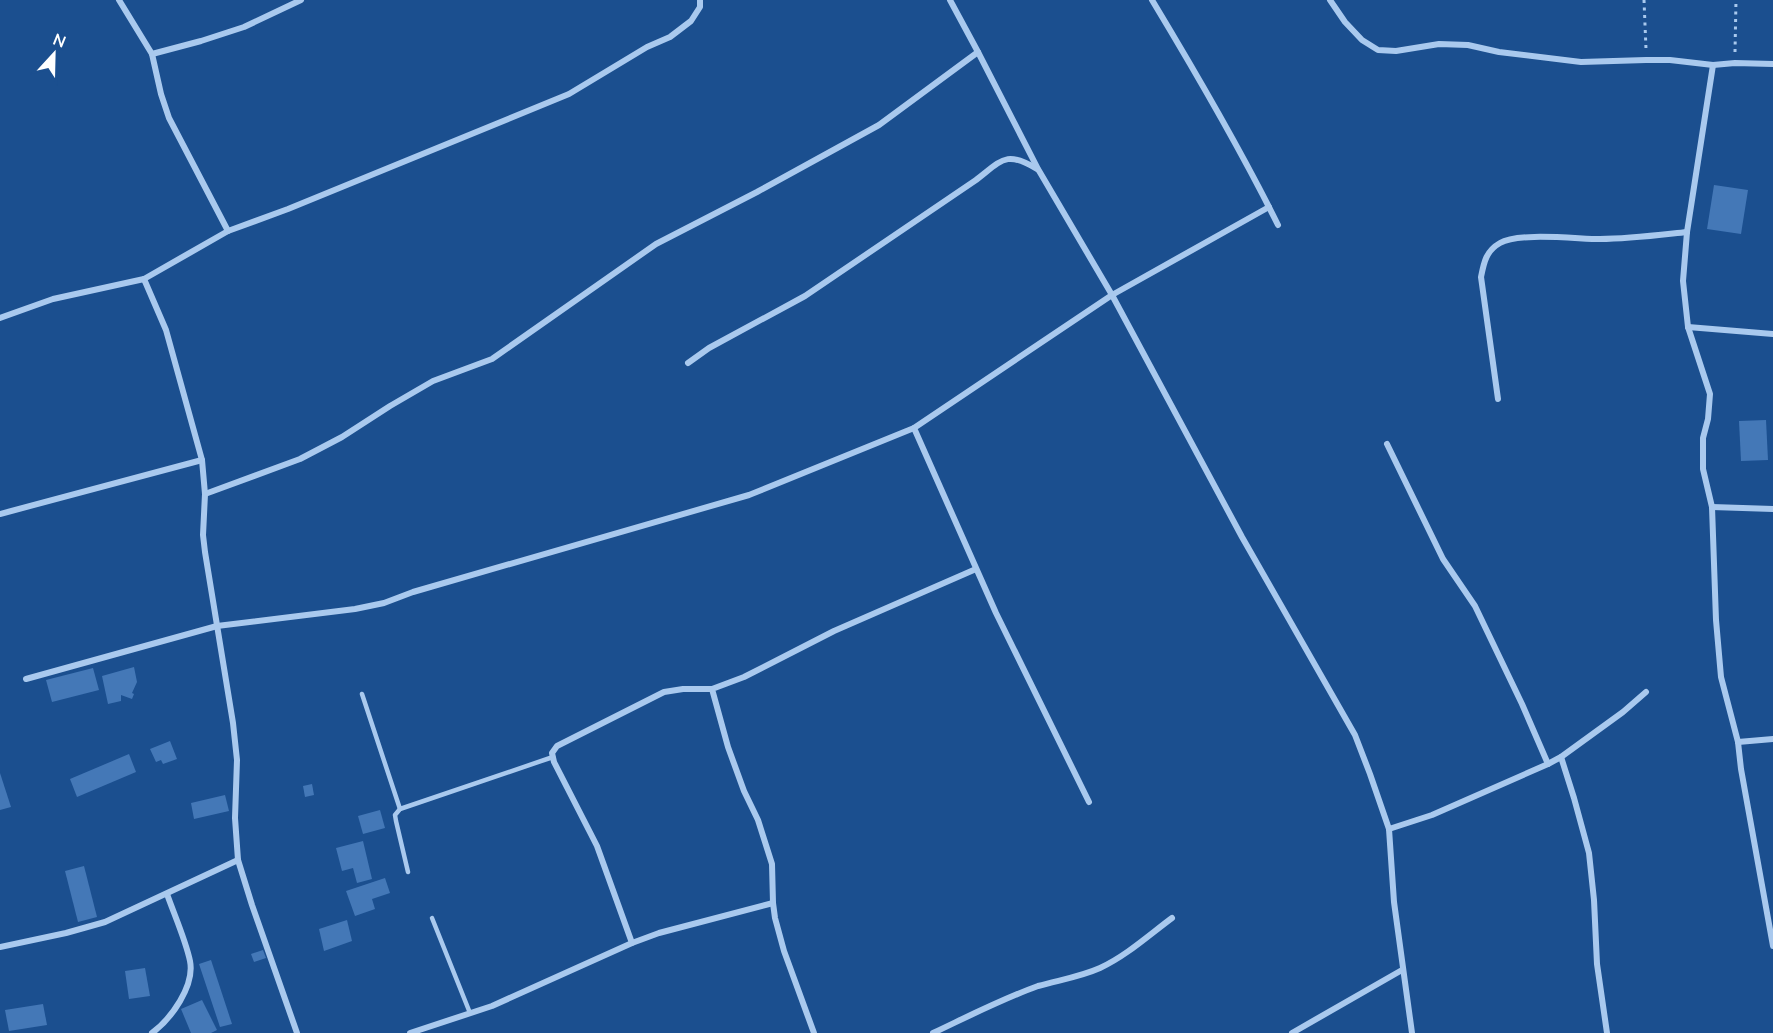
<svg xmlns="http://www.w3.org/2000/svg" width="1773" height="1033" font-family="Mulish,sans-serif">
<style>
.building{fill:#4478b7}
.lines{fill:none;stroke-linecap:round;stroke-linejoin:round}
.path{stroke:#a9c9ee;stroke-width:3;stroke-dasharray:3 4.5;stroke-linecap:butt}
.lane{stroke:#a9c9ee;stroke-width:4.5}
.street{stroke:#a9c9ee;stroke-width:6}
</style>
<rect width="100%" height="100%" fill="#1b4f8f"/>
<g class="building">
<polygon points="1714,185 1748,190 1741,234 1707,229"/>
<polygon points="1766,420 1768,460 1741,461 1739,421"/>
<polygon points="134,667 137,682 132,693 134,694 132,699 121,695 121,701 108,704 102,676"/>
<polygon points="93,668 99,690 52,702 46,680"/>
<polygon points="170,741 177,759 163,764 161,760 156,762 150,749"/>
<polygon points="129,754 136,772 77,797 70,779"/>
<polygon points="0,773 11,807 0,810"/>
<polygon points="312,784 314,795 305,797 303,786"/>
<polygon points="225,795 229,811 194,819 191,803"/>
<polygon points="380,810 385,828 363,834 358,816"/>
<polygon points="363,841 372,879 357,883 353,868 342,871 336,848"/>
<polygon points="84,866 97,917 78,922 65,871"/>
<polygon points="385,878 390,893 372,899 375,909 355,916 346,891"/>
<polygon points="347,920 352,941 324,951 319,929"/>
<polygon points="263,950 266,958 254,962 251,954"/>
<polygon points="211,960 232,1024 220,1027 199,964"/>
<polygon points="145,968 150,996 129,999 125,971"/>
<polygon points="202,1000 217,1030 211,1033 191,1033 181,1009"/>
<polygon points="43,1004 47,1025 9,1031 5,1010"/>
</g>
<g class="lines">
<g class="path">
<polyline points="1644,0 1646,49"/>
<polyline points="1735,52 1736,0"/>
</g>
<g class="lane">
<polyline points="362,694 400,809"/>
<polyline points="408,872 396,821 395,815 400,809 553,757"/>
<polyline points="432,918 470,1013"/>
</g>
<g class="street">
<polyline points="119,0 152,54 201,41 244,27 301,0"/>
<polyline points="950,0 978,52 1038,169 1112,295 1242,537 1355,735 1370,774 1389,829 1394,902 1412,1033"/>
<path d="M1152,0C1196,73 1240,148 1278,225"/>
<polyline points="1330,0 1345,22 1362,40 1378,50 1396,51 1439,44 1468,45 1499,52 1581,62 1646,60 1670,60 1713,65 1735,63 1773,64"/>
<polyline points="152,54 161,94 169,118 228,231"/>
<polyline points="1713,65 1687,232 1683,281 1688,327 1710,394 1708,419 1703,438 1703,469 1712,507 1716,620 1721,677 1738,742 1741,769 1773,946"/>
<polyline points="144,279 166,330 202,460 205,494 203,535 205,552 233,723 237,760 235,818 238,860 252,905 297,1033"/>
<polyline points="0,318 53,299 144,279 228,231 288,209 569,94 647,47 670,37 691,21 700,7 700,0"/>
<polyline points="1688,327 1773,334"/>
<path d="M688,363L709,348L805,296L976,180C1002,160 1006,150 1037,169"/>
<path d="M1498,399L1481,277C1484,262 1486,251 1500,243C1518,232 1578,239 1600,239C1629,239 1659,235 1687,232"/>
<polyline points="1387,444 1443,559 1475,606 1522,704 1548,764"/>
<polyline points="205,494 300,459 342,437 390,406 433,381 492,359 656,244 757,192 879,125 978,52"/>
<polyline points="1712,507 1773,509"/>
<polyline points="0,514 202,460"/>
<polyline points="26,679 217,626 355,609 384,603 413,592 749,495 914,428"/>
<polyline points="1738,742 1773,739"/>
<polyline points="1561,757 1574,798 1589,853 1594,900 1597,964 1607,1033"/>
<polyline points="1089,802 996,613 914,428 1112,295 1269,207"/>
<polyline points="1389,829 1432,815 1548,764 1561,757 1623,712 1646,692"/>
<polyline points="632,943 597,846 554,762 552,753 557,746 664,692 683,689 712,689"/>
<polyline points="0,947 66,933 105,922 238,860"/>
<path d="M152,1033C171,1019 195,986 190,961C186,941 174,914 167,894"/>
<polyline points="410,1033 492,1006 632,943 659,933 773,903"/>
<polyline points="814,1033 784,951 775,918 773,903 772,864 758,820 744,791 728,747 712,689 744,677 834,631 976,569"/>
<path d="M933,1033C967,1017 1002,999 1038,986C1059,980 1080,977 1100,968C1126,956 1149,935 1172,918"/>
<polyline points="1292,1033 1402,970"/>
</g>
</g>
<g transform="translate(54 54) rotate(22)" stroke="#1b4f8f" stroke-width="4.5" paint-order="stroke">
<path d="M0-4.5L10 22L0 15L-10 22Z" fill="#ffffff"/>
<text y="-9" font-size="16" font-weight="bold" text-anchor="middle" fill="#ffffff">N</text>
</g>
</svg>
